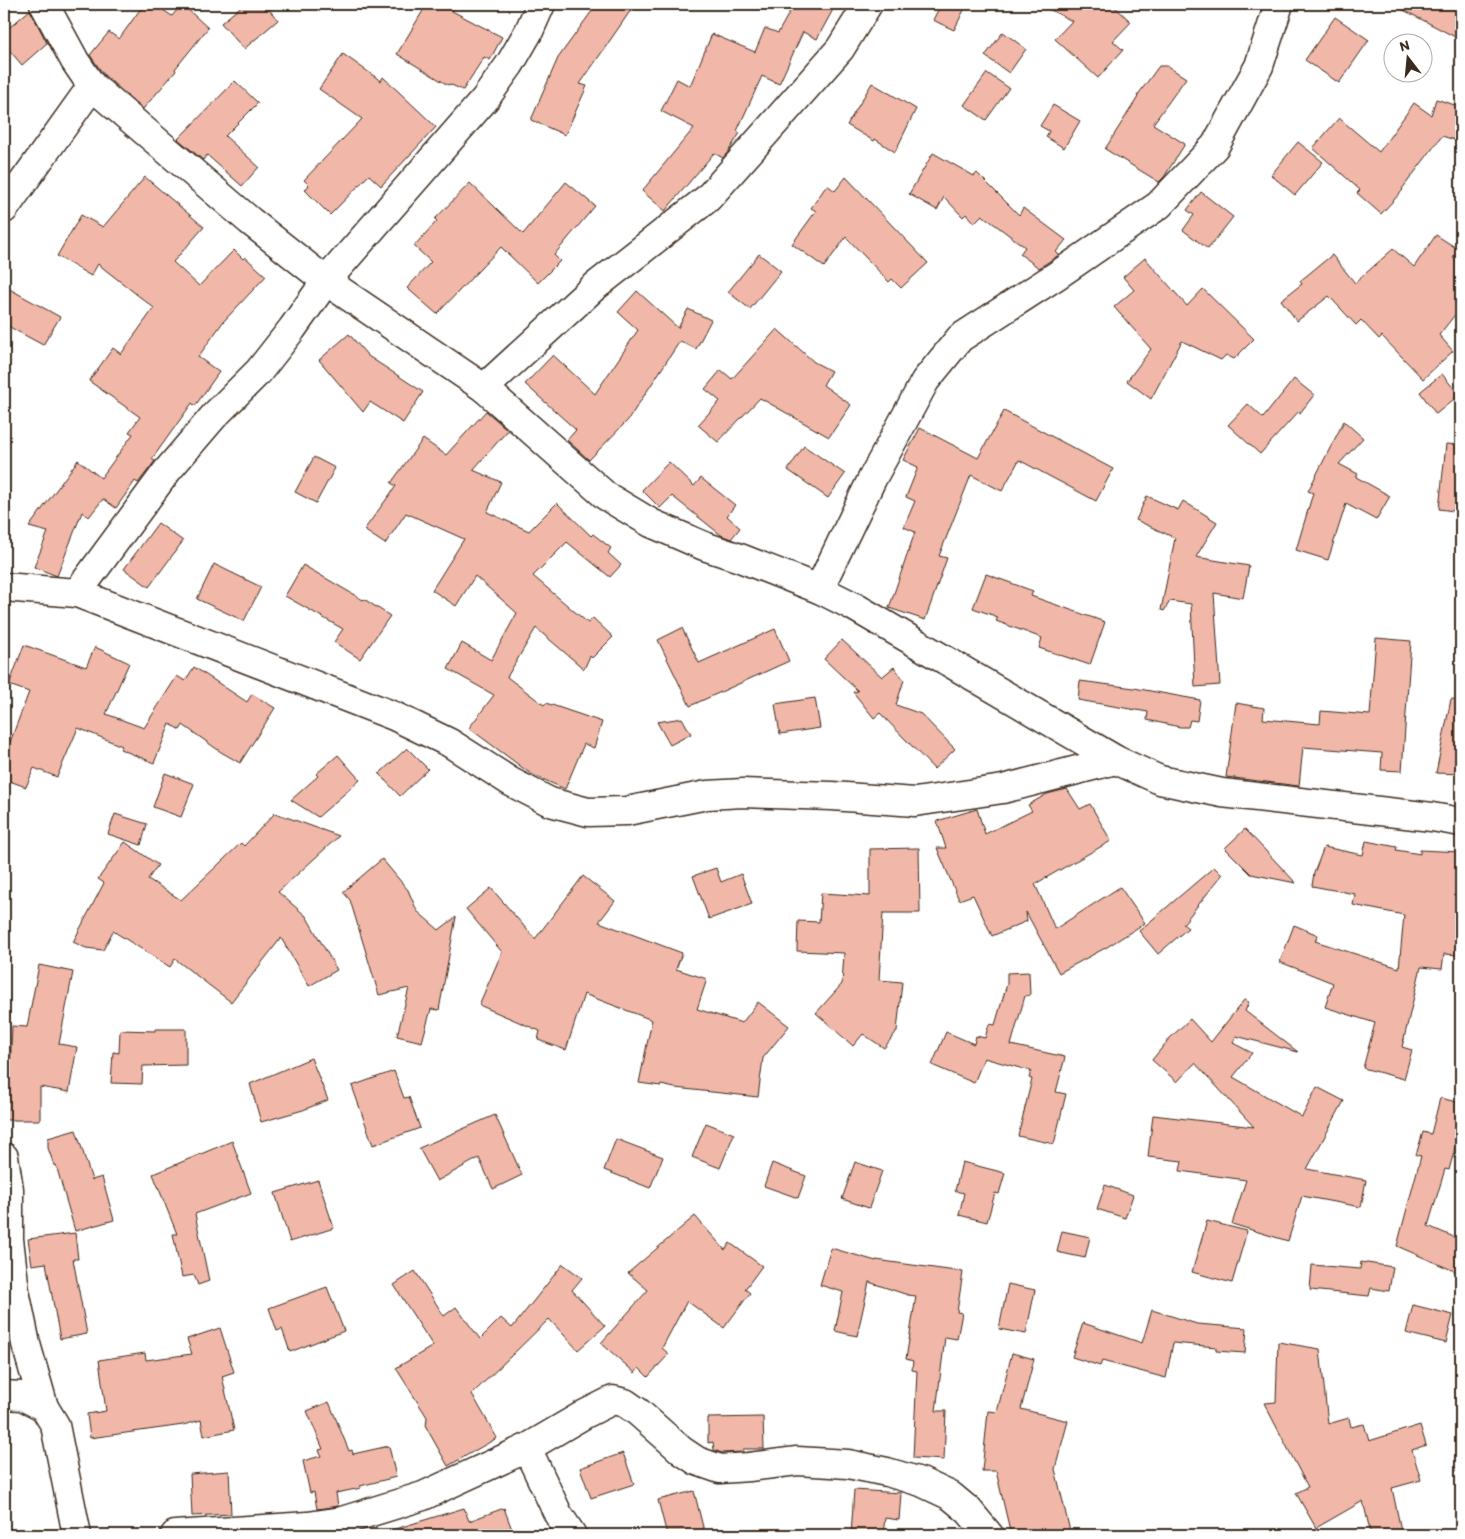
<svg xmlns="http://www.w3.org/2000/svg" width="1465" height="1539" font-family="Itim,sans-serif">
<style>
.building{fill:#f1b8a9;stroke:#3b2a1e}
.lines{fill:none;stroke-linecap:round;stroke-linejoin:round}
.minor-casing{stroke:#3b2a1e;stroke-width:31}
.minor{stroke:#fff;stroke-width:28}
</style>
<rect width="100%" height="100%" fill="#fff"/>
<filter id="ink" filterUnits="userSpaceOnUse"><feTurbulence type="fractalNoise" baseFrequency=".02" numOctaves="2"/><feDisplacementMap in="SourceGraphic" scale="10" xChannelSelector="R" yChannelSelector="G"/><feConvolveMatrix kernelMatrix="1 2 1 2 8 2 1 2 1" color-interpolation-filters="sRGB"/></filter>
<g filter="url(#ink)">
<g class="building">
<polygon points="144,4 154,4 172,16 182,4 208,28 175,69 176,71 143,109 104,75 90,55 109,32 119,39"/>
<polygon points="244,4 264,4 278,20 244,49 221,23"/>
<polygon points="427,4 456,4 452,11 502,37 490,60 484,57 463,90 449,84 448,85 397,54"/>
<polygon points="597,4 635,4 580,84 587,86 565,135 531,120 558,58"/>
<polygon points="794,4 836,4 817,39 803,32 779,84 762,76 737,131 740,133 728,152 723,158 714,153 665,211 642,191 694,128 661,111 677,79 690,86 712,34 755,52 765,28 778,33"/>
<polygon points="941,4 967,4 954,30 933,20"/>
<polygon points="1039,4 1112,4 1131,22 1113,41 1123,50 1098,78 1055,39 1072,21"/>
<polygon points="1392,4 1461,4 1461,40"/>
<polygon points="30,10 47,43 22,65 4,44 4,32"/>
<polygon points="1335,17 1369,40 1339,83 1305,60"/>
<polygon points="1003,32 1026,49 1009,73 985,56"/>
<polygon points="343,54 381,81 383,77 436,127 381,186 369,175 330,215 305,190 309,185 304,180 362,119 319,89"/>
<polygon points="1159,66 1167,66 1186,78 1153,124 1185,144 1164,177 1159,182 1105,149 1138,97 1137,96"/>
<polygon points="987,73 1009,88 986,120 964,105"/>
<polygon points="235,81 258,103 225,136 259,167 242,186 207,155 203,160 178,139"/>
<polygon points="872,83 916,109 895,152 875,139 874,141 847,125"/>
<polygon points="1436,99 1461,107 1461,142 1442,136 1402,189 1403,190 1381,214 1357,193 1360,190 1313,148 1339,118 1379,152 1414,103 1431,115"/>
<polygon points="1053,105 1080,121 1064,148 1046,137 1049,131 1040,126"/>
<polygon points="1298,142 1323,162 1295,195 1271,175"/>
<polygon points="933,153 974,176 977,173 1019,215 1023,208 1066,240 1056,252 1059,255 1039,268 1020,254 1025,247 982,215 974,223 966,214 963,217 944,197 937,210 909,194"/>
<polygon points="145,177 204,227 173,262 199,286 234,250 243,259 245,257 266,276 223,322 198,357 219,372 195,406 192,403 152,459 155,461 138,483 135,481 116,508 103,499 89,517 82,512 57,576 34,567 48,532 29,527 78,460 101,478 133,434 129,432 140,417 89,381 113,348 121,354 154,308 98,264 91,276 57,256 81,215 103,227"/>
<polygon points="846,177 928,263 901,288 892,279 889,282 846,237 824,267 792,244 816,211 811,208 827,185 835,191"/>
<polygon points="566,182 595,206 554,255 560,261 538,283 501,247 437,314 407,288 431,262 414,246 437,221 435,219 470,183 523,234"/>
<polygon points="1201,192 1233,217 1208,249 1183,230 1194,215 1187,210"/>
<polygon points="1436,235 1458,249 1453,258 1461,265 1461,307 1439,335 1453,351 1423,379 1382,336 1379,339 1361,320 1356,325 1329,296 1297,321 1281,300 1302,284 1300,281 1332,255 1355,283 1393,249 1414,267"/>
<polygon points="759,254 781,271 750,309 728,292"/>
<polygon points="1145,258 1187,306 1203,289 1254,339 1234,359 1226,355 1221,360 1182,341 1151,399 1127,381 1151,349 1114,307 1134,290 1123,277"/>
<polygon points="4,286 60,317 43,345 4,324"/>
<polygon points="637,291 678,328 688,309 711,320 696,349 680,341 628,420 589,460 567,440 576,430 525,384 553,355 595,394 638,330 618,312"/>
<polygon points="777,329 814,362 831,371 823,385 851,405 829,437 760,398 718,442 698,425 720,401 705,389 721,370 732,379"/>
<polygon points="349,334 368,356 423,392 403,423 370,402 363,412 319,360"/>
<polygon points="1442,374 1459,395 1436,414 1420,392"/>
<polygon points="1294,379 1314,395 1300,413 1299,411 1260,454 1228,425 1248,404 1263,418"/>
<polygon points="486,411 508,430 473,470 501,482 487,512 529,531 557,503 591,536 593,534 611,548 608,553 621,565 610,577 567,542 533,576 588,623 593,618 613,637 592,658 590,656 584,669 536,628 507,677 544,705 546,703 602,722 594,748 584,744 565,789 531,774 469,728 494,695 448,669 462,643 491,660 517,613 475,576 456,606 432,590 464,539 406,513 385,544 364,530 396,486 391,483 423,439 446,455"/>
<polygon points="1004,411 1113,469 1096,501 1019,460 1002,491 971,475 939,556 947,558 925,620 889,608 915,532 904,527 915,501 906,497 918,467 903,460 920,428 978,458"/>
<polygon points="1344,421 1363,438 1339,464 1358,474 1356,477 1390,496 1376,520 1346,504 1328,560 1296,550 1313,493 1308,491"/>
<polygon points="1446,444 1461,445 1461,512 1439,509"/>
<polygon points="804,446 845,474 828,498 788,470"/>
<polygon points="314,457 335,468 316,503 295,492"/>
<polygon points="669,462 694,486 701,478 735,505 727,516 740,528 731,539 721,535 672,496 660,508 642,490"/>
<polygon points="1147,496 1178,510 1183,501 1217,522 1196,557 1249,566 1243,598 1214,593 1220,685 1195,687 1191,604 1170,601 1164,611 1161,610 1175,538 1136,520"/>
<polygon points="158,523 183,541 149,587 124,569"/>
<polygon points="214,564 261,587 244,621 197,599"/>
<polygon points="303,565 363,600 364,599 390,616 360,659 334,642 343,629 285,596"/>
<polygon points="986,574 1033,591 1031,596 1105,622 1090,665 1039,648 1042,638 996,621 998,617 973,608"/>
<polygon points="682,628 699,663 775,629 789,661 690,706 658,640"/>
<polygon points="1376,638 1411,641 1402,771 1381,770 1382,753 1303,747 1299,786 1226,777 1236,703 1264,708 1263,719 1320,724 1321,711 1370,715"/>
<polygon points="842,640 882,677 894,667 904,680 896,705 921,714 955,749 934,769 880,713 874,718 853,692 858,691 824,659"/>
<polygon points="24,645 86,667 95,647 129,663 106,714 144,728 177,676 185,681 194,667 247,702 252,694 275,708 240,763 221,752 183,725 180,730 170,724 154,763 120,749 122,746 78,728 57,777 34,768 26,787 4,779 4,758 29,692 9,685"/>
<polygon points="1080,681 1134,688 1200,700 1197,721 1190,720 1188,727 1180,727 1147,720 1148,712 1078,700"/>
<polygon points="815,698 820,728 780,734 775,704"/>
<polygon points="1451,699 1461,700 1461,774 1436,773"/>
<polygon points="682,718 691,734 670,745 657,722"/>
<polygon points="407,748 428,769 400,796 379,774"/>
<polygon points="338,755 360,780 318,817 291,800 318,776 316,774"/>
<polygon points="165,773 194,784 181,817 153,807"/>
<polygon points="1067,789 1080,809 1090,804 1111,841 1035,884 1055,929 1120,887 1145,923 1107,947 1059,973 1026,912 1027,921 992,936 973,895 959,900 937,848 946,848 937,821 977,809 985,834 1032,811 1028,805 1047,794"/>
<polygon points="275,813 339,836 278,892 306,916 337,970 309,986 281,938 231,1002 175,959 170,967 113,931 103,950 86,948 73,942 104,883 98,879 125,842 158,865 148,879 181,900 241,843 244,846"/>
<polygon points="115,814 147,824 141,845 108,834"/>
<polygon points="1245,829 1296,883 1251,874 1225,848"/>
<polygon points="1366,841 1397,847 1396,850 1420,854 1420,850 1461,852 1461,955 1444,954 1442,969 1421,967 1402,1047 1412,1050 1404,1079 1363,1068 1375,1023 1325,1007 1333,983 1280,962 1294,925 1318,935 1315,941 1399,968 1404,915 1353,905 1355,894 1312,886 1314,873 1324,847 1363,855"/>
<polygon points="919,848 920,913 883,913 879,980 902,982 897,1031 884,1048 863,1034 853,1046 816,1013 842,984 844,953 797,951 798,921 819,922 821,893 870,896 870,849"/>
<polygon points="382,859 408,890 417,911 439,930 456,917 439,1010 431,1009 422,1042 397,1036 409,988 379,995 350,900 343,892"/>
<polygon points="1214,867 1222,875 1183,924 1188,928 1158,954 1139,931"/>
<polygon points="716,868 721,882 741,874 752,904 709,919 693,876"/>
<polygon points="583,876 615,901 599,922 682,953 676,969 707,979 697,1009 742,1023 758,1002 789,1026 763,1058 758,1097 675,1088 661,1085 661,1086 639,1083 652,1020 584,994 566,1050 538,1040 540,1031 479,1005 502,952 466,909 491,888 535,939"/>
<polygon points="39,965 73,972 59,1044 77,1047 69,1092 40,1087 40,1120 5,1120 5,1069 10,1069 12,1026 27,1027"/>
<polygon points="1029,972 1030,995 1025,996 1011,1045 1065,1057 1056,1092 1066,1094 1054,1144 1018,1136 1032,1079 1029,1078 1031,1071 984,1058 974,1083 932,1065 946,1032 974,1044 976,1036 985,1038 989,1024 995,1025 1007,984 1007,973"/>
<polygon points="1244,1000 1249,1002 1245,1011 1298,1052 1236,1036 1233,1043 1252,1053 1233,1077 1302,1117 1317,1087 1344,1101 1307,1169 1366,1180 1361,1207 1302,1196 1288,1241 1232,1224 1246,1180 1180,1171 1182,1161 1148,1157 1153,1115 1254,1127 1195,1063 1177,1082 1152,1060 1170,1038 1190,1019 1211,1042"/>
<polygon points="155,1029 186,1029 186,1065 143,1066 142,1084 111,1083 113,1052 119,1053 120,1030 155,1031"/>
<polygon points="311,1058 328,1100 303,1110 261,1122 250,1084"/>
<polygon points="394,1071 404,1098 409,1097 420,1128 373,1145 352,1086"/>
<polygon points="1440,1098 1461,1103 1461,1126 1449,1170 1445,1169 1428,1226 1461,1240 1461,1274 1397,1246 1421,1156 1416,1155 1423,1132 1431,1134"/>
<polygon points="495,1115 522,1175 493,1189 479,1158 437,1181 419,1148"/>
<polygon points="706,1123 734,1134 720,1168 692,1157"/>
<polygon points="76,1130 92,1180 102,1177 114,1220 75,1231 56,1165 54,1165 48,1148 48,1138"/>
<polygon points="616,1139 663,1157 650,1188 604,1170"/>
<polygon points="232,1141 251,1193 195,1214 209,1281 198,1285 194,1275 182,1277 173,1234 177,1234 153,1174"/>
<polygon points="855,1162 882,1171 869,1208 842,1199"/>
<polygon points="962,1162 1005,1173 999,1194 995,1193 987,1222 959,1215 964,1193 955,1191"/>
<polygon points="772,1163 806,1176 798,1198 764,1186"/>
<polygon points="318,1180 334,1228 290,1242 275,1193"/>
<polygon points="1105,1185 1133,1195 1125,1218 1097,1209"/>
<polygon points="695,1216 725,1250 730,1243 762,1266 745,1289 750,1293 724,1328 687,1301 662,1348 669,1354 648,1377 639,1368 635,1373 601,1343 648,1290 628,1273"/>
<polygon points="1207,1221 1247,1231 1232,1283 1192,1272"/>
<polygon points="1062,1231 1090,1237 1085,1258 1057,1252"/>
<polygon points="75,1233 78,1259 73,1259 87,1334 60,1339 46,1263 32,1265 28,1239"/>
<polygon points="831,1248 876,1261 876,1260 963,1272 957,1312 962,1313 957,1339 945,1337 936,1411 946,1411 944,1460 913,1458 917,1371 912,1370 913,1361 906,1359 916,1296 908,1295 869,1282 857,1336 835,1331 843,1292 820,1285"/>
<polygon points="1361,1262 1393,1267 1389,1291 1371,1288 1369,1296 1310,1290 1312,1265 1360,1269"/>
<polygon points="563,1264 582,1278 572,1290 605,1326 578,1350 549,1319 472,1394 497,1438 448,1466 426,1427 427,1417 396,1368 433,1346 394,1285 415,1271 444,1316 456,1307 480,1339 501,1318 512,1328"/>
<polygon points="1008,1284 1035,1290 1026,1334 999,1329"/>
<polygon points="327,1287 344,1331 290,1352 282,1329 277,1331 269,1308"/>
<polygon points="1413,1305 1453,1315 1446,1343 1406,1333"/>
<polygon points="1152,1310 1197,1324 1247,1328 1245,1353 1216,1351 1216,1347 1173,1343 1166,1378 1102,1361 1100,1366 1072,1357 1083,1323 1142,1343"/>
<polygon points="220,1328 234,1372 222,1376 234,1430 204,1436 201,1420 183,1425 90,1438 87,1414 106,1411 99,1360 145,1353 146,1360 192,1354 187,1339"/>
<polygon points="1278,1342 1320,1349 1328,1424 1349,1418 1351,1427 1364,1424 1369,1441 1420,1425 1426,1445 1412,1450 1421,1480 1392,1488 1402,1535 1371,1535 1363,1501 1316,1528 1296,1493 1308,1487 1264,1403 1276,1402"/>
<polygon points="1012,1353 1034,1359 1021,1409 1068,1421 1055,1469 1071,1535 1011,1535 996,1471 982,1471 988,1411 997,1412"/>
<polygon points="329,1402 349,1451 352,1450 353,1454 389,1446 396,1477 360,1486 361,1488 336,1493 338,1506 317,1509 314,1492 310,1493 303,1461 321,1456 319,1450 323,1449 307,1411"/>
<polygon points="763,1417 764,1449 743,1449 743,1452 722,1453 714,1450 713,1442 708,1443 708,1418"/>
<polygon points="623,1453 634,1484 591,1498 580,1468"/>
<polygon points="229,1471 231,1514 192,1516 190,1474"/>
<polygon points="854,1490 901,1493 899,1520 885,1518 883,1535 851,1535"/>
<polygon points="694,1491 705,1535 667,1535 658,1500"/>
<polygon points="464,1508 469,1521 504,1508 514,1535 393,1535 392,1530"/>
</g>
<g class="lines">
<defs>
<g id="minor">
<polyline points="44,4 75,61 92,86 250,221 326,281 484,388 606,496 651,523 704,546 740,558 819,589 853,606 1116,760 1160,780 1222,793 1432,817 1461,822"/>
<polyline points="4,209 92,86"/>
<polyline points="484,388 593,288 708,198 840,49 868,4"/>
<polyline points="4,587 77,593 394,716 450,743 511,782 550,802 588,812 627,811 707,795 743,793 832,796 915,802 1003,789 1116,760"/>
<polyline points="819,589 872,479 925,381 960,338 1056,276 1159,205 1215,146 1259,66 1279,4"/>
<polyline points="77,593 167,471 214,416 259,371 292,329 326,281 485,99 510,64 529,31 541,4"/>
<polyline points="4,1157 9,1189 9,1239 15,1291 26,1344 44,1407"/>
<polyline points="4,1395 22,1396 44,1407 55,1425 77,1535"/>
<polyline points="527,1448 558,1514 572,1535"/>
<polyline points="175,1535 308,1526 342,1521 423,1496 527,1448 585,1414 613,1400 625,1403 638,1412 682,1451 697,1461 720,1469 749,1467 797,1461 848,1464 887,1472 921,1482 951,1496 969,1511 989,1535"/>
</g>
</defs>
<use href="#minor" class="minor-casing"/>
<use href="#minor" class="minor"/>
</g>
</g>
<rect width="1465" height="1539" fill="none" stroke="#fff" stroke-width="20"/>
<rect x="10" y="10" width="1445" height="1519" fill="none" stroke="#3b2a1e" stroke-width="2" filter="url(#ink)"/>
<g transform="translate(1408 58) rotate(344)"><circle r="24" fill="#ffffff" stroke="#b1aaa5"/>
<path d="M0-4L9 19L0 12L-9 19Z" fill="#3b2a1e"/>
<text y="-8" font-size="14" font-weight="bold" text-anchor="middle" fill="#3b2a1e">N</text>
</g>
</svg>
